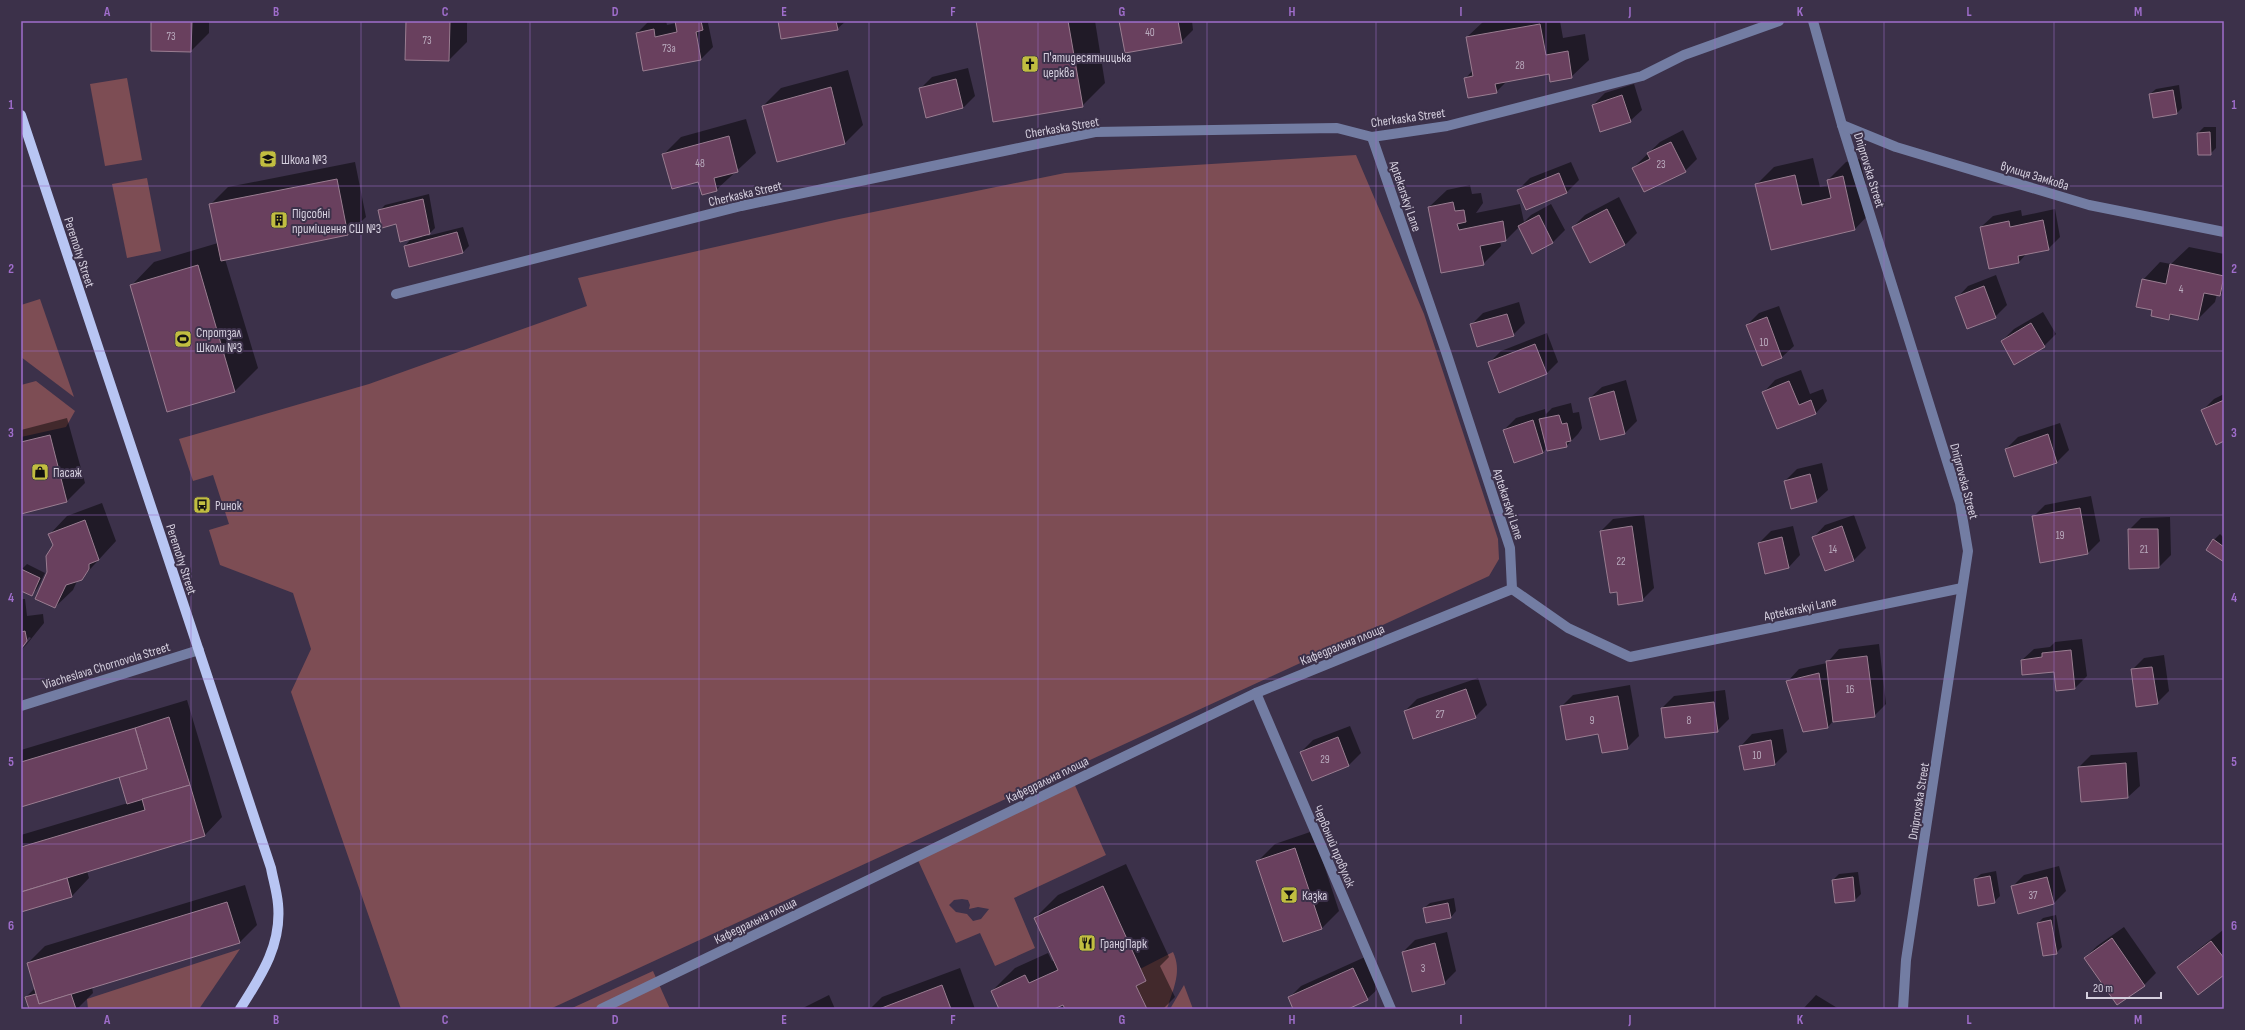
<svg xmlns="http://www.w3.org/2000/svg" width="2245" height="1030" font-family="'Sofia Sans Condensed',sans-serif">
<style>
.green{fill:#7d4d54;fill-rule:evenodd}
.shadow{fill:#0007}
.building{fill:#69405e;stroke:#9a7d91}
.lines{fill:none;stroke-linecap:round;stroke-linejoin:round}
.minor{stroke:#737da3;stroke-width:10}
.major{stroke:#b8c5f3;stroke-width:10}
.grid{fill:none;stroke:#9f6dcb;stroke-width:1;stroke-opacity:0.55}
.labels{text-anchor:middle;stroke-width:4;stroke-linejoin:round;paint-order:stroke}
.number-label{font-size:11px;fill:#baabbe}
.poi-label{font-size:13px;fill:#d5cfde;stroke:#3c314a;text-anchor:start}
.street-label{font-size:13px;fill:#d5cfde;stroke:#3c314a}
.neatline{fill:none;stroke:#9f6dcb;stroke-width:1.5}
.grid-label{font-size:13px;text-anchor:middle;font-weight:bold;fill:#9f6dcb}
</style>
<rect width="100%" height="100%" fill="#3c314a"/>
<g class="green">
<polygon points="127,78 142,160 105,166 90,84"/>
<polygon points="1356,155 1424,314 1498,539 1499,559 1489,576 550,1009 401,1009 291,692 311,649 293,593 220,565 209,530 229,524 213,475 193,481 179,439 369,384 587,306 578,278 839,219 1065,173"/>
<polygon points="147,178 161,251 127,258 112,184"/>
<polygon points="40,299 74,397 21,357 21,305"/>
<polygon points="36,381 75,411 66,427 21,437 21,385"/>
<path d="M1073,781L1106,855L1014,898L1035,948L995,966L980,933L956,943L916,856ZM962,899L968,900L970,905L969,909L978,907L989,909L981,919L973,921L967,914L956,912L949,905L954,900Z"/>
<polygon points="240,949 199,1009 88,1009 87,999"/>
<path d="M1173,952C1182,971 1174,987 1168,1006L1166,1009H1147L1136,986L1146,981L1140,969Z"/>
<polygon points="653,971 670,1009 570,1009"/>
<polygon points="1184,985 1193,1009 1170,1009"/>
</g>
<g class="shadow">
<polygon points="152,21 209,21 209,33 191,51"/>
<polygon points="407,21 467,21 467,42 449,60"/>
<polygon points="649,21 666,21 667,25 676,23 676,21 711,21 708,23 713,47 701,59 644,70 637,33"/>
<polygon points="779,21 846,21 837,29"/>
<polygon points="977,21 1095,21 1105,83 1082,106"/>
<polygon points="1120,21 1192,21 1193,30 1181,42"/>
<polygon points="1484,21 1560,21 1563,38 1585,34 1589,60 1571,77 1549,73 1508,80 1496,92 1466,78 1473,70 1467,37"/>
<polygon points="968,68 975,96 963,108 920,89 932,77"/>
<polygon points="848,70 863,125 845,143 778,161 763,106 781,88"/>
<polygon points="1634,84 1642,110 1630,121 1593,105 1605,93"/>
<polygon points="2179,85 2182,108 2177,113 2150,94 2156,89"/>
<polygon points="746,119 756,153 716,190 699,181 663,155 681,137"/>
<polygon points="2204,127 2216,127 2216,148 2210,154 2199,154 2198,133"/>
<polygon points="1683,130 1697,159 1685,171 1633,168 1660,142"/>
<polygon points="1813,158 1820,187 1830,185 1828,180 1846,162 1860,159 1872,211 1855,229 1756,185 1774,167"/>
<polygon points="355,162 366,217 348,234 225,259 258,368 235,391 131,286 154,262 218,243 210,205 228,187"/>
<polygon points="1571,162 1579,180 1567,192 1526,209 1518,190 1530,178"/>
<polygon points="1470,185 1472,194 1481,193 1483,203 1476,213 1520,204 1524,222 1531,215 1551,204 1565,230 1553,242 1533,253 1519,227 1506,240 1500,241 1501,246 1483,264 1429,207 1447,190"/>
<polygon points="429,194 435,228 427,236 463,227 469,246 463,252 409,266 405,246 410,240 422,237 422,235 396,223 379,211 385,205"/>
<polygon points="1619,197 1637,233 1625,245 1573,227 1585,215"/>
<polygon points="2055,209 2060,237 2048,249 2027,253 2019,262 1981,227 1993,216 2021,210 2022,216"/>
<polygon points="2189,247 2224,254 2224,291 2220,295 2217,294 2215,302 2198,319 2173,314 2168,319 2153,310 2143,280 2160,262 2171,264"/>
<polygon points="1996,275 2007,305 1995,317 1957,298 1968,286"/>
<polygon points="1519,302 1525,323 1513,335 1471,325 1483,313"/>
<polygon points="1779,306 1794,346 1782,357 1762,365 1747,325 1759,313"/>
<polygon points="2043,312 2056,334 2044,346 2014,363 2002,341 2014,329"/>
<polygon points="1547,333 1558,362 1547,373 1489,363 1501,351"/>
<polygon points="1801,370 1810,394 1823,389 1827,401 1816,413 1777,428 1764,392 1775,380"/>
<polygon points="1626,380 1637,421 1625,433 1590,398 1602,387"/>
<polygon points="2224,394 2224,440 2202,411 2214,399"/>
<polygon points="1571,403 1573,413 1579,412 1582,428 1578,434 1566,446 1547,448 1543,452 1514,461 1504,430 1516,418 1545,409 1546,414 1552,408"/>
<polygon points="67,418 85,483 67,501 21,513 21,430"/>
<polygon points="2060,423 2069,450 2057,462 2014,476 2006,449 2018,437"/>
<polygon points="1822,463 1828,490 1816,501 1785,481 1797,469"/>
<polygon points="2091,496 2100,541 2088,553 2033,517 2045,505"/>
<polygon points="102,503 116,541 81,579 77,581 73,590 55,607 48,572 54,545 50,534 67,516"/>
<polygon points="1644,515 1654,588 1642,600 1617,591 1601,531 1613,519"/>
<polygon points="1854,515 1866,548 1854,560 1826,570 1814,537 1825,525"/>
<polygon points="2170,517 2171,555 2159,567 2129,530 2141,518"/>
<polygon points="1793,526 1800,555 1789,567 1759,543 1771,531"/>
<polygon points="2220,534 2224,538 2224,561 2214,540"/>
<polygon points="27,564 45,573 37,589 31,595 21,590 21,570"/>
<polygon points="21,599 25,599 27,616 43,614 44,623 27,644 21,650 31,638 29,637 21,647"/>
<polygon points="2082,639 2087,676 2075,688 2055,671 2022,660 2034,649 2050,647 2055,642"/>
<polygon points="1879,644 1886,704 1874,716 1833,721 1828,727 1788,681 1799,669 1827,663 1839,649"/>
<polygon points="2164,655 2169,691 2157,703 2132,670 2144,658"/>
<polygon points="1478,678 1487,705 1475,717 1405,711 1417,699"/>
<polygon points="1630,685 1639,736 1627,748 1599,733 1561,707 1573,695"/>
<polygon points="1725,690 1729,719 1717,731 1662,708 1674,696"/>
<polygon points="187,700 222,817 205,835 87,871 89,878 72,896 21,911 21,835 128,803 120,776 21,806 21,750"/>
<polygon points="1350,726 1361,753 1349,765 1312,779 1301,752 1313,740"/>
<polygon points="1783,729 1787,752 1775,764 1745,769 1741,746 1752,734"/>
<polygon points="2137,752 2140,786 2128,797 2079,767 2091,755"/>
<polygon points="1313,831 1339,911 1321,929 1257,862 1275,844"/>
<polygon points="1126,864 1169,957 1160,966 1175,997 1163,1009 1000,1009 992,991 1015,968 1048,953 1052,961 1054,960 1035,918 1058,895"/>
<polygon points="2059,866 2066,891 2054,903 2019,912 2012,887 2024,875"/>
<polygon points="1996,871 2000,896 1994,902 1975,879 1981,874"/>
<polygon points="1858,872 1861,894 1855,900 1835,902 1833,880 1839,874"/>
<polygon points="245,885 257,925 240,942 92,987 93,993 77,1009 30,1009 26,997 35,988 28,963 45,946"/>
<polygon points="1454,898 1456,911 1451,917 1424,908 1430,903"/>
<polygon points="2056,915 2062,947 2056,953 2038,923 2043,918"/>
<polygon points="2124,927 2156,973 2144,985 2085,958 2097,946"/>
<polygon points="2223,930 2224,973 2178,968 2190,956"/>
<polygon points="1447,932 1456,971 1444,983 1403,952 1415,940"/>
<polygon points="1365,957 1379,988 1367,999 1346,1009 1294,1009 1289,998 1301,986"/>
<polygon points="960,968 975,1009 870,1009 882,997"/>
<polygon points="829,995 835,1009 801,1009"/>
<polygon points="1816,995 1839,1009 1803,1009"/>
</g>
<g class="building">
<polygon points="151,21 192,21 191,52 151,51"/>
<polygon points="406,21 450,21 449,61 405,60"/>
<polygon points="675,21 701,21 703,30 696,32 701,60 643,71 636,33 654,29 655,37 677,32"/>
<polygon points="778,21 836,21 838,30 781,39"/>
<polygon points="976,21 1068,21 1083,107 993,122"/>
<polygon points="1119,21 1178,21 1182,43 1125,53"/>
<polygon points="1540,24 1546,55 1568,51 1572,78 1550,82 1549,74 1495,84 1497,93 1468,98 1464,78 1473,76 1466,37"/>
<polygon points="956,79 963,108 926,118 919,88"/>
<polygon points="831,87 845,144 777,162 762,106"/>
<polygon points="2173,90 2177,114 2153,118 2149,94"/>
<polygon points="1622,95 1631,122 1600,132 1592,105"/>
<polygon points="2210,132 2211,155 2198,155 2197,133"/>
<polygon points="729,136 738,172 714,178 717,191 702,195 698,182 672,189 662,154"/>
<polygon points="1671,142 1686,172 1644,192 1632,168 1650,159 1647,153"/>
<polygon points="1559,173 1567,193 1526,210 1517,190"/>
<polygon points="1795,175 1802,205 1831,198 1827,180 1843,176 1855,230 1771,250 1755,184"/>
<polygon points="337,179 348,235 221,261 209,204"/>
<polygon points="423,199 430,234 400,242 396,224 382,228 378,210"/>
<polygon points="1453,202 1455,211 1464,210 1466,222 1457,224 1459,230 1503,221 1506,241 1480,246 1484,265 1441,273 1428,207"/>
<polygon points="1607,209 1625,245 1590,263 1572,227"/>
<polygon points="1539,215 1553,243 1532,254 1518,226"/>
<polygon points="2043,220 2049,250 2018,256 2019,263 1989,269 1980,227 2009,221 2010,227"/>
<polygon points="457,232 463,253 409,267 404,246"/>
<polygon points="2170,264 2224,276 2220,296 2204,293 2198,320 2170,314 2169,320 2151,316 2152,310 2136,307 2142,279 2166,284"/>
<polygon points="198,265 235,392 167,412 130,285"/>
<polygon points="1984,286 1996,318 1967,329 1955,297"/>
<polygon points="1507,314 1514,336 1477,347 1470,324"/>
<polygon points="1767,317 1782,358 1762,366 1746,325"/>
<polygon points="2031,323 2045,347 2014,365 2001,341"/>
<polygon points="1535,344 1547,374 1499,393 1488,362"/>
<polygon points="1789,381 1799,405 1811,400 1816,414 1777,429 1762,392"/>
<polygon points="1614,391 1625,434 1600,440 1589,398"/>
<polygon points="2224,400 2224,441 2216,445 2201,410"/>
<polygon points="1559,415 1562,424 1567,423 1571,441 1566,442 1567,447 1547,451 1539,419"/>
<polygon points="1533,420 1543,453 1514,463 1503,430"/>
<polygon points="2048,434 2057,463 2014,477 2005,449"/>
<polygon points="50,435 67,502 21,514 21,442"/>
<polygon points="1810,474 1817,502 1791,509 1784,481"/>
<polygon points="2080,508 2088,554 2040,563 2032,516"/>
<polygon points="85,520 99,560 89,564 89,569 82,580 66,585 55,608 35,599 47,572 46,556 53,545 48,534"/>
<polygon points="1632,526 1643,601 1618,605 1617,592 1610,593 1600,531"/>
<polygon points="1842,526 1854,561 1825,571 1812,537"/>
<polygon points="2128,529 2158,529 2159,568 2129,569"/>
<polygon points="1782,537 1789,568 1765,574 1758,543"/>
<polygon points="2213,539 2224,547 2224,562 2206,550"/>
<polygon points="21,569 40,578 32,596 21,591"/>
<polygon points="25,631 27,641 21,649 21,632"/>
<polygon points="2071,650 2075,689 2056,691 2054,672 2022,675 2021,660 2042,657 2042,653"/>
<polygon points="1867,656 1875,717 1833,722 1826,661"/>
<polygon points="2152,667 2158,704 2136,707 2131,669"/>
<polygon points="1819,673 1828,728 1803,732 1786,681"/>
<polygon points="1466,689 1476,718 1413,739 1404,711"/>
<polygon points="1618,696 1628,749 1602,753 1598,734 1566,740 1560,706"/>
<polygon points="1714,702 1718,732 1665,738 1661,708"/>
<polygon points="169,717 190,785 127,804 119,777 147,769 135,728"/>
<polygon points="135,728 147,769 21,807 21,762"/>
<polygon points="1338,737 1349,766 1312,781 1300,752"/>
<polygon points="1771,740 1775,765 1744,770 1739,746"/>
<polygon points="2126,763 2128,798 2081,802 2078,767"/>
<polygon points="190,785 205,836 21,892 21,847 145,810 142,799"/>
<polygon points="1295,848 1322,929 1283,942 1256,861"/>
<polygon points="1990,876 1995,903 1978,906 1974,879"/>
<polygon points="1853,877 1855,901 1835,903 1832,880"/>
<polygon points="2047,877 2054,904 2018,914 2011,886"/>
<polygon points="67,878 72,897 21,912 21,892"/>
<polygon points="1103,886 1146,981 1136,986 1147,1009 1065,1009 1063,1005 1054,1009 999,1009 991,991 1025,975 1029,983 1058,970 1034,918"/>
<polygon points="227,902 240,943 39,1004 27,963"/>
<polygon points="1448,903 1451,918 1426,923 1423,908"/>
<polygon points="2051,920 2057,954 2043,956 2037,923"/>
<polygon points="2112,938 2145,986 2117,1005 2084,958"/>
<polygon points="2211,941 2224,958 2224,975 2198,995 2177,967"/>
<polygon points="1435,943 1445,984 1412,992 1402,952"/>
<polygon points="1353,968 1368,1000 1348,1009 1293,1009 1288,997"/>
<polygon points="942,985 951,1009 879,1009"/>
<polygon points="36,994 39,1004 71,994 76,1009 29,1009 25,997"/>
</g>
<g class="lines">
<g class="minor">
<polyline points="1813,21 1842,125 1960,503 1968,551 1906,960 1903,1009"/>
<polyline points="1842,125 1896,147 2089,205 2224,232"/>
<polyline points="1372,137 1446,352 1510,548 1512,589 1568,628 1630,657 1962,588"/>
<polyline points="396,294 741,206 1095,132 1337,128 1372,137 1447,126 1642,76 1684,55 1779,21"/>
<polyline points="1256,693 1391,1009"/>
<polyline points="21,706 199,650"/>
<polyline points="601,1009 1256,693 1512,589"/>
</g>
<path class="major" d="M21,115L271,868C273,879 277,892 278,904C282,945 261,976 240,1009"/>
</g>
<path class="grid" d="M191,21V1009M361,21V1009M530,21V1009M699,21V1009M869,21V1009M1038,21V1009M1207,21V1009M1376,21V1009M1546,21V1009M1715,21V1009M1884,21V1009M2054,21V1009M21,186H2224M21,351H2224M21,515H2224M21,679H2224M21,844H2224"/>
<defs>
<symbol id="church-square" viewBox="-11 -11 22 22"><rect x="-9" y="-9" width="18" height="18" rx="4" fill="#c1be40" stroke="#3c314a"/><path d="M-1.2-6h2.4v3.5h3.3v2.4h-3.3V6h-2.4V-.1h-3.3v-2.4h3.3Z" fill="#111"/></symbol>
<symbol id="school-square" viewBox="-11 -11 22 22"><rect x="-9" y="-9" width="18" height="18" rx="4" fill="#c1be40" stroke="#3c314a"/><path d="M0-5L7-2L0 1L-7-2ZM-4 1L0 2.5L4 1V4Q0 6-4 4Z" fill="#111"/></symbol>
<symbol id="building-square" viewBox="-11 -11 22 22"><rect x="-9" y="-9" width="18" height="18" rx="4" fill="#c1be40" stroke="#3c314a"/><path d="M-4-6H4V6H1V3H-1V6H-4ZM-2.5-4.3h1.7v1.8h-1.7ZM.8-4.3h1.7v1.8H.8ZM-2.5-1h1.7V.8h-1.7ZM.8-1h1.7V.8H.8Z" fill="#111"/></symbol>
<symbol id="stadium-square" viewBox="-11 -11 22 22"><rect x="-9" y="-9" width="18" height="18" rx="4" fill="#c1be40" stroke="#3c314a"/><path d="M0-5a6.5 5 0 1 0 0 10a6.5 5 0 1 0 0-10ZM-3.5-1.8h7v3.6h-7Z" fill="#111"/></symbol>
<symbol id="shop-square" viewBox="-11 -11 22 22"><rect x="-9" y="-9" width="18" height="18" rx="4" fill="#c1be40" stroke="#3c314a"/><path d="M-5-2.5h2.3a2.7 3.5 0 0 1 5.4 0H5L5.5 6h-11ZM-1.5-2.5h3a1.5 2.3 0 0 0-3 0Z" fill="#111"/></symbol>
<symbol id="bus-square" viewBox="-11 -11 22 22"><rect x="-9" y="-9" width="18" height="18" rx="4" fill="#c1be40" stroke="#3c314a"/><path d="M-5-6H5V4H4V6H2V4H-2V6H-4V4H-5ZM-3.5-4V0h7V-4ZM-3.5 1.2v1.5H-2V1.2ZM2 1.2v1.5H3.5V1.2Z" fill="#111"/></symbol>
<symbol id="bar-square" viewBox="-11 -11 22 22"><rect x="-9" y="-9" width="18" height="18" rx="4" fill="#c1be40" stroke="#3c314a"/><path d="M-6-5H6L.8 .8V4.5H3.5V6h-7V4.5H-.8V.8Z" fill="#111"/></symbol>
<symbol id="restaurant-square" viewBox="-11 -11 22 22"><rect x="-9" y="-9" width="18" height="18" rx="4" fill="#c1be40" stroke="#3c314a"/><path d="M-5-6h1v4h1v-4h1v4h1v-4h1v5L-1.5 .5V6h-2V.5L-5-1ZM5-6V6H3V1.5H1.5Q1.5-4 5-6Z" fill="#111"/></symbol>
</defs>
<g fill-rule="evenodd">
<use href="#church-square" x="1020" y="54" width="20" height="20"/>
<use href="#school-square" x="258" y="149" width="20" height="20"/>
<use href="#building-square" x="269" y="210" width="20" height="20"/>
<use href="#stadium-square" x="173" y="329" width="20" height="20"/>
<use href="#shop-square" x="30" y="462" width="20" height="20"/>
<use href="#bus-square" x="192" y="495" width="20" height="20"/>
<use href="#bar-square" x="1279" y="885" width="20" height="20"/>
<use href="#restaurant-square" x="1077" y="933" width="20" height="20"/>
</g>
<g class="labels">
<g class="number-label">
<text x="1150" y="36">40</text>
<text x="171" y="40">73</text>
<text x="427" y="44">73</text>
<text x="669" y="52">73а</text>
<text x="1520" y="69">28</text>
<text x="700" y="167">48</text>
<text x="1661" y="168">23</text>
<text x="2181" y="293">4</text>
<text x="1764" y="346">10</text>
<text x="2060" y="539">19</text>
<text x="1833" y="553">14</text>
<text x="2144" y="553">21</text>
<text x="1621" y="565">22</text>
<text x="1850" y="693">16</text>
<text x="1440" y="718">27</text>
<text x="1592" y="724">9</text>
<text x="1689" y="724">8</text>
<text x="1757" y="759">10</text>
<text x="1325" y="763">29</text>
<text x="2033" y="899">37</text>
<text x="1423" y="972">3</text>
</g>
<g class="poi-label">
<text x="1043" y="62">П'ятидесятницька<tspan x="1043" dy="15">церква</tspan></text>
<text x="281" y="164">Школа №3</text>
<text x="292" y="218">Підсобні<tspan x="292" dy="15">приміщення СШ №3</tspan></text>
<text x="196" y="337">Спротзал<tspan x="196" dy="15">Школи №3</tspan></text>
<text x="53" y="477">Пасаж</text>
<text x="215" y="510">Ринок</text>
<text x="1302" y="900">Казка</text>
<text x="1100" y="948">ГрандПарк</text>
</g>
<g class="street-label">
<text transform="translate(1408 117) rotate(-8)" y="5">Cherkaska Street</text>
<text transform="translate(1062 127) rotate(-10)" y="5">Cherkaska Street</text>
<text transform="translate(1870 170) rotate(73)" y="5">Dniprovska Street</text>
<text transform="translate(2035 175) rotate(17)" y="5">вулиця Замкова</text>
<text transform="translate(745 193) rotate(-13)" y="5">Cherkaska Street</text>
<text transform="translate(1406 196) rotate(71)" y="5">Aptekarskyi Lane</text>
<text transform="translate(80 252) rotate(72)" y="5">Peremohy Street</text>
<text transform="translate(1965 481) rotate(75)" y="5">Dniprovska Street</text>
<text transform="translate(1509 504) rotate(72)" y="5">Aptekarskyi Lane</text>
<text transform="translate(182 559) rotate(72)" y="5">Peremohy Street</text>
<text transform="translate(1800 608) rotate(-12)" y="5">Aptekarskyi Lane</text>
<text transform="translate(1342 644) rotate(-22)" y="5">Кафедральна площа</text>
<text transform="translate(106 665) rotate(-17)" y="5">Viacheslava Chornovola Street</text>
<text transform="translate(1047 779) rotate(-26)" y="5">Кафедральна площа</text>
<text transform="translate(1918 801) rotate(-81)" y="5">Dniprovska Street</text>
<text transform="translate(1335 846) rotate(67)" y="5">Червоний провулок</text>
<text transform="translate(755 920) rotate(-26)" y="5">Кафедральна площа</text>
</g>
</g>
<rect width="2245" height="1030" fill="none" stroke="#3c314a" stroke-width="44"/>
<path d="M2087 992v6h74v-6" fill="none" stroke="#d5cfde" stroke-width="2"/>
<text x="2093" y="992" font-size="12" fill="#d5cfde" stroke="#3c314a" stroke-width="3" paint-order="stroke">20 m</text>
<rect x="22" y="22" width="2201" height="986" class="neatline"/>
<g class="grid-label">
<text x="107" y="16">A</text>
<text x="276" y="16">B</text>
<text x="445" y="16">C</text>
<text x="615" y="16">D</text>
<text x="784" y="16">E</text>
<text x="953" y="16">F</text>
<text x="1122" y="16">G</text>
<text x="1292" y="16">H</text>
<text x="1461" y="16">I</text>
<text x="1630" y="16">J</text>
<text x="1800" y="16">K</text>
<text x="1969" y="16">L</text>
<text x="2138" y="16">M</text>
<text x="11" y="109">1</text>
<text x="2234" y="109">1</text>
<text x="11" y="273">2</text>
<text x="2234" y="273">2</text>
<text x="11" y="437">3</text>
<text x="2234" y="437">3</text>
<text x="11" y="602">4</text>
<text x="2234" y="602">4</text>
<text x="11" y="766">5</text>
<text x="2234" y="766">5</text>
<text x="11" y="930">6</text>
<text x="2234" y="930">6</text>
<text x="107" y="1024">A</text>
<text x="276" y="1024">B</text>
<text x="445" y="1024">C</text>
<text x="615" y="1024">D</text>
<text x="784" y="1024">E</text>
<text x="953" y="1024">F</text>
<text x="1122" y="1024">G</text>
<text x="1292" y="1024">H</text>
<text x="1461" y="1024">I</text>
<text x="1630" y="1024">J</text>
<text x="1800" y="1024">K</text>
<text x="1969" y="1024">L</text>
<text x="2138" y="1024">M</text>
</g>
</svg>
